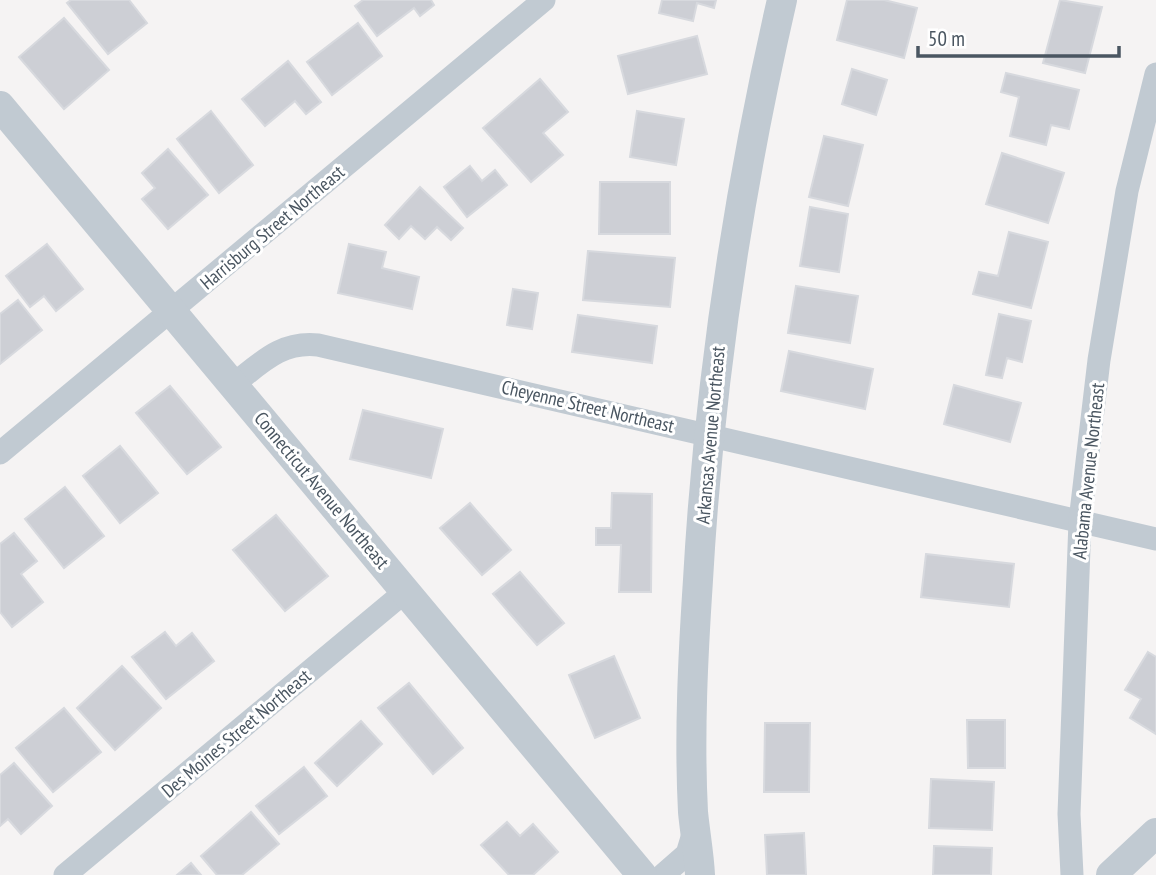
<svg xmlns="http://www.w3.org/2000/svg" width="1156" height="875" font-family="'PT Sans Narrow',sans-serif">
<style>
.building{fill:#cdcfd5;stroke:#d7d9de;stroke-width:2}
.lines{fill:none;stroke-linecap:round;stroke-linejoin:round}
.minor{stroke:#c1cad2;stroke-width:23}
.tertiary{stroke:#c1cad2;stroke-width:30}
.labels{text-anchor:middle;stroke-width:6;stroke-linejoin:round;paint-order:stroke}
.street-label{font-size:19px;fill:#4a5661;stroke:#fff}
</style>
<rect width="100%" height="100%" fill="#f5f3f3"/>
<g class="building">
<polygon points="71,0 129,0 147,23 108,54 67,3"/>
<polygon points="363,0 431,0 434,5 420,16 414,8 377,36 355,6"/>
<polygon points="662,0 716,0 714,8 697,3 693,21 659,13"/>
<polygon points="847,0 884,0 917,8 904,58 837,40"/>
<polygon points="1060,0 1102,7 1085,73 1043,63"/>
<polygon points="64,18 109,70 64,109 19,57"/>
<polygon points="358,23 382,56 332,95 307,62"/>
<polygon points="697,36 707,74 628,94 618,56"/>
<polygon points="288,61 321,102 306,114 295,101 265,126 242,99"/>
<polygon points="852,69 887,80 876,115 842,104"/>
<polygon points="1006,73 1079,90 1069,129 1051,125 1046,145 1010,136 1019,97 1001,92"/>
<polygon points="540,79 568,112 543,133 563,155 531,182 483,128"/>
<polygon points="211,111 253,165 219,193 177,139"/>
<polygon points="637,111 684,119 676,165 630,157"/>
<polygon points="824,136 863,145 848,206 809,197"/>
<polygon points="168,149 208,195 168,229 142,199 155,188 142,173"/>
<polygon points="1002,153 1064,173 1048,223 986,204"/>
<polygon points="470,166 482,181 495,170 507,185 467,217 444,187"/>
<polygon points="600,182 670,182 670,234 599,234"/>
<polygon points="420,187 463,228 451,240 437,227 425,239 411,226 399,239 385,225"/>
<polygon points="810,207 848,214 839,272 800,266"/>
<polygon points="1009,232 1048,242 1031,308 973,294 979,272 998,276"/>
<polygon points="47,244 83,289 56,311 44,296 30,307 6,276"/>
<polygon points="349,244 386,252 382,268 419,277 412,309 338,293"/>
<polygon points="588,251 675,258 670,307 583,300"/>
<polygon points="796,286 858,296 850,343 788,333"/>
<polygon points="513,289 538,293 532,329 507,325"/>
<polygon points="18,300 42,330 0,364 0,314"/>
<polygon points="999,314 1031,321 1022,362 1007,358 1002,378 986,375"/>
<polygon points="578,315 657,326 652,363 572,352"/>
<polygon points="789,351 873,369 865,409 781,391"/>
<polygon points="954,385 1021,403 1010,442 944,424"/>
<polygon points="170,386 221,447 187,474 136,413"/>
<polygon points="363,410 443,429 431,478 350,459"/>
<polygon points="120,446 158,493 120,523 83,476"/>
<polygon points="65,487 104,536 64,568 25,519"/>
<polygon points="612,493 652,494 651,592 619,592 621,545 596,545 596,528 611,528"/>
<polygon points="470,503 511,550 482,575 440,528"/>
<polygon points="276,515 328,576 285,611 233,550"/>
<polygon points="14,533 37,561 21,574 43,602 12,627 0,612 0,544"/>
<polygon points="926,554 1014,564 1009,607 921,597"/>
<polygon points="520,572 564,623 537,645 493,594"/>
<polygon points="165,632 176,646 192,633 214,661 166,699 132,657"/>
<polygon points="1148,652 1156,657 1156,734 1130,718 1141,699 1125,690"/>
<polygon points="614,656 640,718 595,738 569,675"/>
<polygon points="122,666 161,708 115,750 77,708"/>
<polygon points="409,683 463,748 433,774 378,708"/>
<polygon points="64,708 101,752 53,792 16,748"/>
<polygon points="967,720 1005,720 1005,768 968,768"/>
<polygon points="361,721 382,744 337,786 315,763"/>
<polygon points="765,723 810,723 809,792 764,792"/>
<polygon points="14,763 52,806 21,834 8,819 0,826 0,775"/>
<polygon points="304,767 327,796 279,834 256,806"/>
<polygon points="931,779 994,782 992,830 929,828"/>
<polygon points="251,812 279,844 242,875 217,875 201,856"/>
<polygon points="507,822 520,836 533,824 558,852 533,875 509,875 481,845"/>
<polygon points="804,833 806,875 767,875 765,835"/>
<polygon points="934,846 992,848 991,875 933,875"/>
<polygon points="191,863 201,875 177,875"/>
</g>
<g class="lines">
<g class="minor">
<path d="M234,384C261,363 281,341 318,345L1156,539"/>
<polyline points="0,453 544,0"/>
<polyline points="65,875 406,591"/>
<polyline points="663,875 687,854 694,831"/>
<polyline points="1072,875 1069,814 1080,521 1099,360 1127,191 1156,74"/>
</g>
<g class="tertiary">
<polyline points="0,106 642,875"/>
<path d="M700,875C699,854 695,833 693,812C689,735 693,656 698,580C709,384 738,191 782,0"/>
<polyline points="1111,875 1156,833"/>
</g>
</g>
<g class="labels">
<g class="street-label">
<text transform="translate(272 227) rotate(-40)" y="7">Harrisburg Street Northeast</text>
<text transform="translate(588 406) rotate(13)" y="7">Cheyenne Street Northeast</text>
<text transform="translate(710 435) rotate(-85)" y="7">Arkansas Avenue Northeast</text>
<text transform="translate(1088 471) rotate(-84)" y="7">Alabama Avenue Northeast</text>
<text transform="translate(322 490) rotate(50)" y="7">Connecticut Avenue Northeast</text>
<text transform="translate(236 733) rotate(-40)" y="7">Des Moines Street Northeast</text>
</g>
</g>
<path d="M918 46v10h201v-10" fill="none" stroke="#4a5661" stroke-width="3.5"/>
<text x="928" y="46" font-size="21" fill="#4a5661" stroke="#ffffff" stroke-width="5" paint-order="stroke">50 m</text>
</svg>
